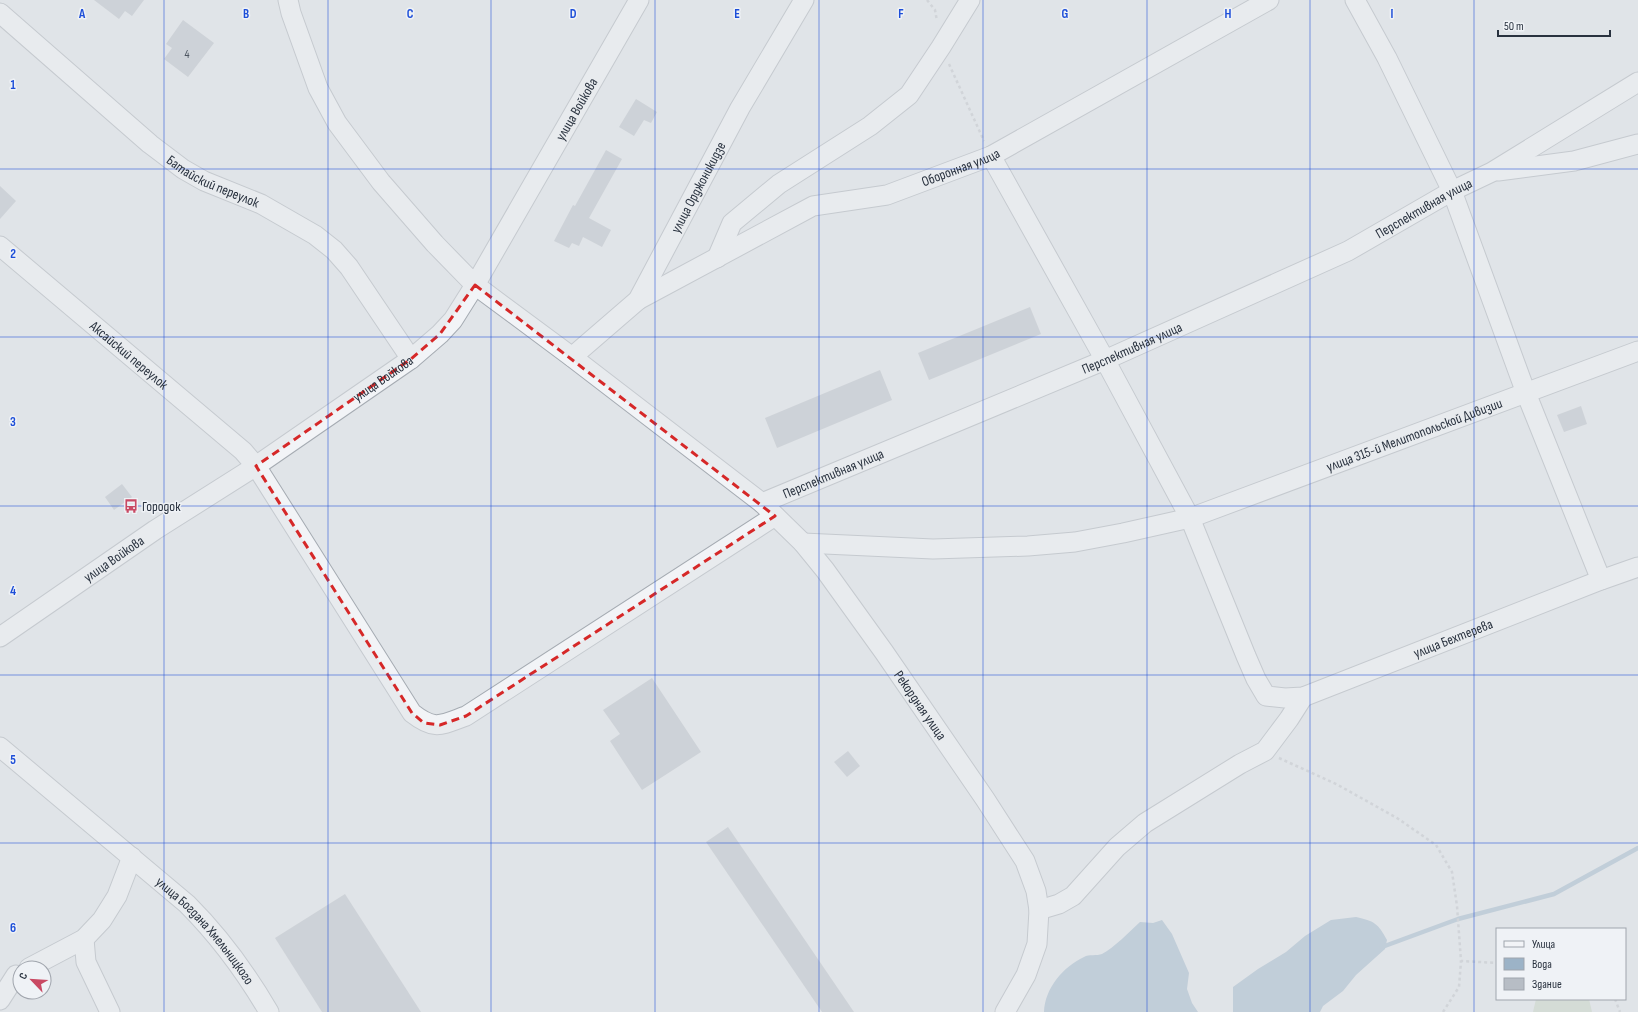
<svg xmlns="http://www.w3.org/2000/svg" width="1638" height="1012" font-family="'Sofia Sans Condensed',sans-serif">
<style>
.green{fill:#c6d2c1}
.water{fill:#9cb3c7}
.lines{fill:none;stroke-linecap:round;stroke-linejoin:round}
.stream{stroke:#9cb3c7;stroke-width:4.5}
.building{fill:#b7bdc5}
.minor-casing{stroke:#a5abb2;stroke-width:21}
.path{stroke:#bec2c7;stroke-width:2.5;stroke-dasharray:3 3;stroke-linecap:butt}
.minor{stroke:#f2f4f7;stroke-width:19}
.marked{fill:none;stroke:#d62828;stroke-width:3;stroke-dasharray:8 5;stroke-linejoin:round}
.grid{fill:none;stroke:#1d4ed8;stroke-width:1;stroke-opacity:0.55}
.labels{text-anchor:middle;stroke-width:3;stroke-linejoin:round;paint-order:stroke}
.number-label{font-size:12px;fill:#4c5560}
.street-label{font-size:14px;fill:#29323f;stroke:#eff2f6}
.poi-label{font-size:14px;fill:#29323f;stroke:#eff2f6;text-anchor:start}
.grid-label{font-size:13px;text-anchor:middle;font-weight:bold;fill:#1d4ed8;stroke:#eff2f6;stroke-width:3;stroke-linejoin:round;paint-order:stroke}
</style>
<rect width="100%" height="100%" fill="#e0e4e8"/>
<polygon class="green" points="1536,999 1589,999 1592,1012 1533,1012"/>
<g class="water">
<path d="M1356,917C1374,921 1378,923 1387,940L1385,949L1356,975L1343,991L1323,1006L1320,1012H1233V987L1258,969L1286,952L1305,936L1331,920Z"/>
<path d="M1162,920L1172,934L1189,973L1187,989L1192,1003L1198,1012H1044C1045,988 1063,967 1084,957C1089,954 1097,956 1102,954C1114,948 1130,931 1140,922L1153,923Z"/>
</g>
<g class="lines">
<polyline class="stream" points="1382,947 1458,919 1554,894 1638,848"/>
</g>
<g class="building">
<polygon points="94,0 144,0 132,16 125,11 119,19"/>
<polygon points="183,20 214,43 188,77 164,59 172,48 166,44"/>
<polygon points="636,99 657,112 651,123 644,120 634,136 619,127"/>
<polygon points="606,150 622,159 589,218 611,230 602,247 583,237 579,246 572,243 569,248 554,241 573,205 575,206"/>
<polygon points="0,186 16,201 0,219"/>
<polygon points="1030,307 1041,334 929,380 918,353"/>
<polygon points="880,370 892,400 777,448 765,418"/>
<polygon points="1581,406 1587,424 1564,432 1557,415"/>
<polygon points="122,484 132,497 114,510 105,497"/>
<polygon points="652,678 701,752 642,790 610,741 620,734 603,710"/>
<polygon points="848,751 860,766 847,777 834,762"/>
<polygon points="728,827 854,1012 822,1012 706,842"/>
<polygon points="345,894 421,1012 322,1012 275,938"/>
</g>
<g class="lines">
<defs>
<g id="minor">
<path id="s1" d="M288,0L291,13L318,88L337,123L381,182L435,244L475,285L572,357L762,503L803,543L825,570L884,652L985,799L1025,861L1036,891L1039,910L1037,944L1026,975L1005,1012"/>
<polyline points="1355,0 1387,58 1452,191 1526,393 1601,580"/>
<path id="s2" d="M0,13L150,144L183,169L204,181L261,204L315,235L334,250L349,267L411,359"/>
<path id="s3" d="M991,156L1105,360L1190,518L1246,656L1256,679L1266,696L1285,698L1303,697L1601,580L1638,567"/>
<polyline points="1498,171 1574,161 1638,144"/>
<path id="s4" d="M0,246L243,451L256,466L412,713C435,731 441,725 466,716L775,516"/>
<polyline points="717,258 732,223 779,184 870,126 909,95 941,47 970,0"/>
<path id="s5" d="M638,300L813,206L887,195L991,156L1269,0"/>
<path id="s6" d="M572,357L638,300L740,108L804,0"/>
<path id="s7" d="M762,503L1105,360L1348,251L1452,191L1492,172L1638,82"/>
<path id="s8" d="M803,543L933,549L1028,546L1075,542L1123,533L1190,518L1638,351"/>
<path id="s9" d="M0,637L155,530L256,466L411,359L440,334L453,320L475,285L639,0"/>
<path id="s10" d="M0,747L187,904C220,937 245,971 269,1012"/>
<polyline points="1039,910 1059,904 1073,896 1117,847 1145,823 1240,764 1265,751 1289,719 1303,697"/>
<polyline points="84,939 86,962 110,1012"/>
<polyline points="29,968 84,939 102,920 117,896 132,857"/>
<polyline points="0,1000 16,975"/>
</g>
</defs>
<use href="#minor" class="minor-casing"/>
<g class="path">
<polyline points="927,0 935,10 937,21"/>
<polyline points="949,64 984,141"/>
<polyline points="1279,758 1338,785 1397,818 1436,845 1452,872 1457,906 1461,961 1497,963"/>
<polyline points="1615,999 1620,1012"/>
<polyline points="1443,1012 1459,987 1461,961"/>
</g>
<use href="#minor" class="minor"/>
</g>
<path d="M0 0H1638V1012H0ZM475,285L775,516L466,716L440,725L424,723L412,713L256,466L411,359L440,334Z" fill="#e0e4e8" fill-opacity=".55" fill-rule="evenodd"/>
<path class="marked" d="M475,285L775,516L466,716L440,725L424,723L412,713L256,466L411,359L440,334Z"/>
<path class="grid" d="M164,0V1012M328,0V1012M491,0V1012M655,0V1012M819,0V1012M983,0V1012M1147,0V1012M1310,0V1012M1474,0V1012M0,169H1638M0,337H1638M0,506H1638M0,675H1638M0,843H1638"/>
<defs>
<symbol id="bus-bare" viewBox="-9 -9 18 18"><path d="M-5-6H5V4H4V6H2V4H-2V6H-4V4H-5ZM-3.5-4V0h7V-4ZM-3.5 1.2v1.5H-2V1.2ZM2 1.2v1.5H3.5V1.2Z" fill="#c94963" stroke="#eff2f6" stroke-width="2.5" paint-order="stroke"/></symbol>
</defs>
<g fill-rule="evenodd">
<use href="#bus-bare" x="121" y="496" width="20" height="20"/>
</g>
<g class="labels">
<g class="number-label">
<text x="187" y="58">4</text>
</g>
<g class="street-label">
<text dy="5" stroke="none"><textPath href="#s9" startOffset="798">улица Войкова</textPath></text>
<text dy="5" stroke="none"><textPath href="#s5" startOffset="352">Оборонная улица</textPath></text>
<text dy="5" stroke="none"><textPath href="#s2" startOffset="273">Батайский переулок</textPath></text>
<text dy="5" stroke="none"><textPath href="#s6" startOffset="215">улица Орджоникидзе</textPath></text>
<text dy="5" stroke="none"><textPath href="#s7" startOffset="725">Перспективная улица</textPath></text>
<text dy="5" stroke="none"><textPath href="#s7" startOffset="401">Перспективная улица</textPath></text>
<text dy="5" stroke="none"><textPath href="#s4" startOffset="169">Аксайский переулок</textPath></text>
<text dy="5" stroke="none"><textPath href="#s9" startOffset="462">улица Войкова</textPath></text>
<text dy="5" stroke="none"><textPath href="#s8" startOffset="629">улица 315-й Мелитопольской Дивизии</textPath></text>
<text dy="5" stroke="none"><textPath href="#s7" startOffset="77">Перспективная улица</textPath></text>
<text dy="5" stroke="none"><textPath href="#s9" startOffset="138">улица Войкова</textPath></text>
<text dy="5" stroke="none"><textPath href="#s3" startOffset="805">улица Бехтерева</textPath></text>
<text dy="5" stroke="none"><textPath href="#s1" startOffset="964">Рекордная улица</textPath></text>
<text dy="5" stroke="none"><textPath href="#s10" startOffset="276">улица Богдана Хмельницкого</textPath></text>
</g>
<g class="poi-label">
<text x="142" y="511">Городок</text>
</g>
</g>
<g class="grid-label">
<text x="82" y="18">A</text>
<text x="246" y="18">B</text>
<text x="410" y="18">C</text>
<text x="573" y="18">D</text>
<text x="737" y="18">E</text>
<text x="901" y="18">F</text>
<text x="1065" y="18">G</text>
<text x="1228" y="18">H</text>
<text x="1392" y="18">I</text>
<text x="13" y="89">1</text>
<text x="13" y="258">2</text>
<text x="13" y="426">3</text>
<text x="13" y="595">4</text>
<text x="13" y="764">5</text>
<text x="13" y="932">6</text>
</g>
<rect x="1496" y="928" width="130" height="72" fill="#eff2f6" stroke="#a0a5ad"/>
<rect x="1504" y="941" width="20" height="6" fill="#f2f4f7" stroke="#a0a5ad"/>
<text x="1532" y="948" font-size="12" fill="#29323f">Улица</text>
<rect x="1504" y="958" width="20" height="12" fill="#9cb3c7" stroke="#a0a5ad"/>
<text x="1532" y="968" font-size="12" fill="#29323f">Вода</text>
<rect x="1504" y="978" width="20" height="12" fill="#b7bdc5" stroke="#a0a5ad"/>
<text x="1532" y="988" font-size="12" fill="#29323f">Здание</text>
<g transform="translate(32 980) rotate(295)"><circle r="19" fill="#eff2f6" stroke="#a0a5ad"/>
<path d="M0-3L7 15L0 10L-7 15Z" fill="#c94963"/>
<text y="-6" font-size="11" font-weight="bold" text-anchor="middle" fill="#29323f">С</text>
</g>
<path d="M1498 30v6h112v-6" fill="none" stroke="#29323f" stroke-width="2"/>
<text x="1504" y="30" font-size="12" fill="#29323f" stroke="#eff2f6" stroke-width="3" paint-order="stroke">50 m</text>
</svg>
